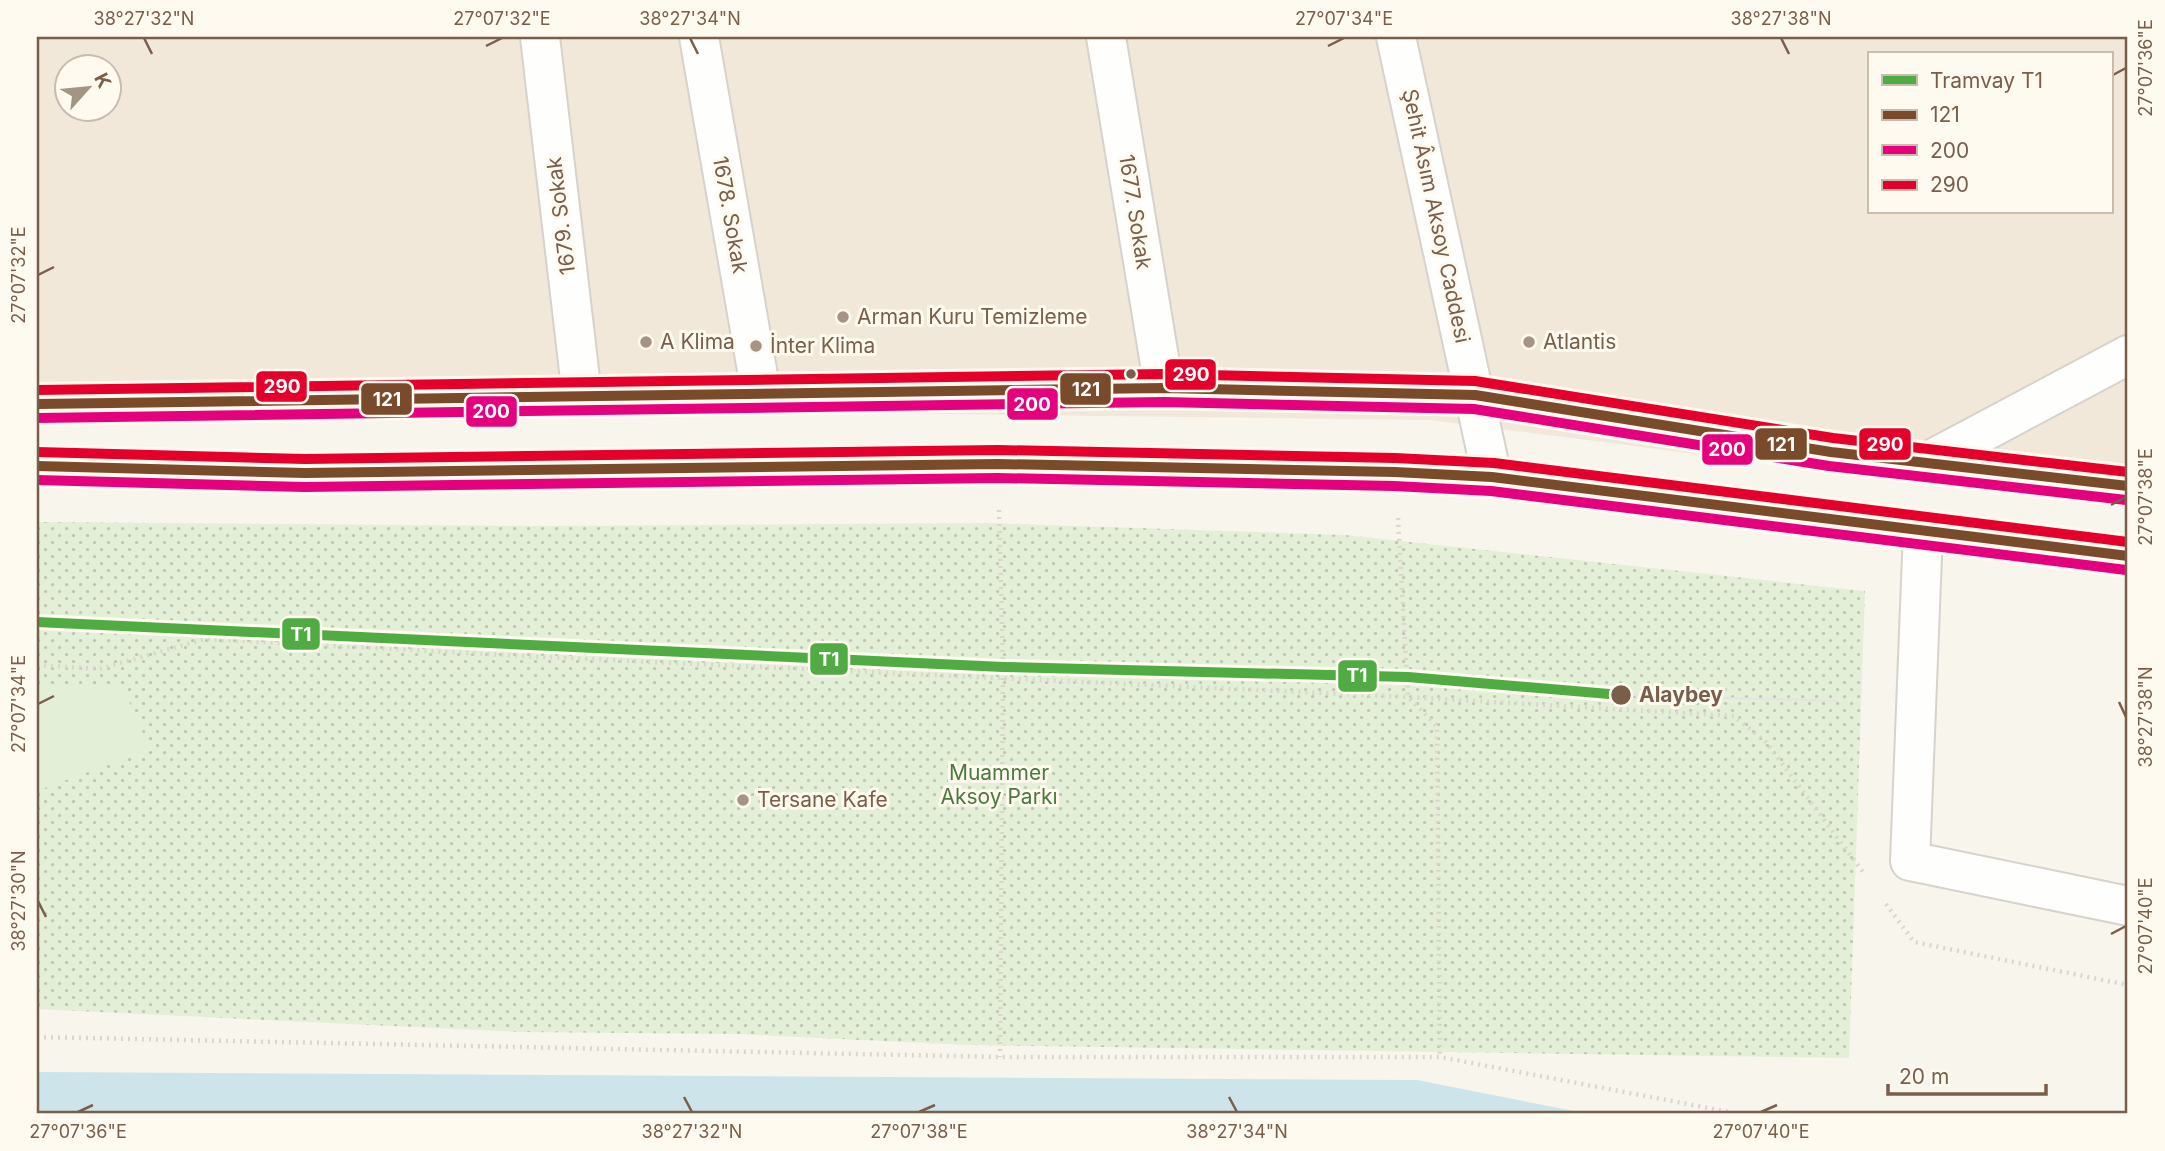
<svg xmlns="http://www.w3.org/2000/svg" width="2165" height="1151" font-family="Inter,sans-serif">
<style>
.residential{fill:#f1e8da;fill-rule:evenodd}
.park{fill:url(#park-dots)}
.pitch{fill:#e3f0d7}
.water{fill:#cde5ea}
.lines{fill:none;stroke-linecap:round;stroke-linejoin:round}
.minor-casing{stroke:#d7d2cb;stroke-width:42}
.major-casing{stroke:#dad1ca;stroke-width:42}
.path{stroke:#dbd5ce;stroke-width:4.5;stroke-dasharray:2 5;stroke-linecap:butt}
.minor{stroke:#fefefc;stroke-width:38}
.major{stroke:#f3efe6;stroke-width:38}
.tram{stroke:#e6e3e5;stroke-width:2}
.bus-1-casing{stroke:#fffaef;stroke-width:16}
.bus-2-casing{stroke:#fffaef;stroke-width:16}
.bus-3-casing{stroke:#fffaef;stroke-width:16}
.bus-1{stroke:#7a4b2a;stroke-width:10}
.bus-2{stroke:#e5007d;stroke-width:10}
.bus-3{stroke:#e4002b;stroke-width:10}
.tram-1-casing{stroke:#fffaef;stroke-width:16}
.tram-1{stroke:#50ab43;stroke-width:10}
.ticks{fill:none;stroke:#795e4a;stroke-width:2.5}
.poi-dot{fill:#a59383;stroke:#fffaef;stroke-width:2.5}
.bus-dot{fill:#795e4a;stroke:#fffaef;stroke-width:2.5}
.labels{text-anchor:middle;stroke-width:6;stroke-linejoin:round;paint-order:stroke}
.street-label{font-size:21px;fill:#795e4a;stroke:#fffaef}
.poi-label{font-size:21px;fill:#795e4a;stroke:#fffaef;text-anchor:start}
.stop-label{font-size:21px;font-weight:bold;fill:#795e4a;stroke:#fffaef;text-anchor:start}
.park-label{font-size:21px;fill:#4c7a3e;stroke:#fffaef}
.line-badge{stroke:#fffaef;stroke-width:2.5}
.badge-label{font-size:19px;text-anchor:middle;font-weight:bold;fill:#fff}
.neatline{fill:none;stroke:#795e4a;stroke-width:2.5}
.ticks-label{font-size:18px;text-anchor:middle;fill:#795e4a}
</style>
<defs>
<pattern id="park-dots" width="8" height="8" patternUnits="userSpaceOnUse" patternTransform="scale(1.75)"><rect width="8" height="8" fill="#e3f0d7"/><path d="M2 2h.1M6 6h.1" fill="none" stroke="#bdc6b0" stroke-width="1.8" stroke-linecap="round"/></pattern>
</defs>
<rect width="100%" height="100%" fill="#f8f5ed"/>
<path class="residential" d="M37,37H2128V509L1429,420L37,403ZM1869,54H2111V212H1869ZM66,66H108V108H66Z"/>
<polygon class="park" points="37,522 553,526 990,523 1345,535 1865,591 1849,1058 966,1045 736,1034 518,1032 37,1009"/>
<polygon class="pitch" points="37,688 123,688 150,749 37,791"/>
<polygon class="water" points="37,1072 1417,1080 1589,1114 37,1114"/>
<g class="lines">
<defs>
<g id="minor">
<polyline points="540,37 582,396"/>
<polyline points="699,37 761,393"/>
<polyline points="1106,37 1164,388"/>
<polyline points="1396,37 1492,477"/>
<polyline points="1925,463 2128,355"/>
<polyline points="1923,531 1910,861 2128,906"/>
</g>
<g id="major">
<polyline points="37,404 1164,388 1475,395 1831,452 2128,486"/>
<polyline points="37,466 305,473 998,464 1395,472 1492,477 2128,556"/>
</g>
</defs>
<use href="#minor" class="minor-casing"/>
<use href="#major" class="major-casing"/>
<g class="path">
<polyline points="999,510 1003,667 1000,1057"/>
<polyline points="1398,518 1408,697 1437,726 1440,1057"/>
<polyline points="37,665 99,669 205,639 523,656 1408,697 1734,716 1766,742 1863,872"/>
<polyline points="1886,904 1914,942 2128,985"/>
<polyline points="37,1037 1000,1057 1440,1057 1740,1114"/>
</g>
<use href="#minor" class="minor"/>
<use href="#major" class="major"/>
<polyline class="tram" points="1621,695 1838,701"/>
<defs>
<g id="bus-1">
<polyline points="37,404 1164,388 1475,395 1831,452 2128,486"/>
<polyline points="37,466 305,473 998,464 1395,472 1492,477 2128,556"/>
</g>
<g id="bus-2">
<polyline points="37,418 1164,402 1474,409 1829,466 2126,500"/>
<polyline points="37,480 305,487 998,478 1394,486 1491,491 2126,570"/>
</g>
<g id="bus-3">
<polyline points="37,390 1164,374 1475,381 1833,438 2128,472"/>
<polyline points="37,452 305,459 998,450 1395,458 1494,463 2128,542"/>
</g>
</defs>
<use href="#bus-1" class="bus-1-casing"/>
<use href="#bus-2" class="bus-2-casing"/>
<use href="#bus-3" class="bus-3-casing"/>
<use href="#bus-1" class="bus-1"/>
<use href="#bus-2" class="bus-2"/>
<use href="#bus-3" class="bus-3"/>
<defs>
<polyline id="tram-1" points="37,622 1003,667 1408,677 1621,695"/>
</defs>
<use href="#tram-1" class="tram-1-casing"/>
<use href="#tram-1" class="tram-1"/>
</g>
<path class="ticks" d="M144,38L152,54M690,38L698,54M1781,38L1789,54M486,46L502,38M1328,46L1344,38M2111,76L2126,68M38,275L54,267M2111,505L2126,497M2119,702L2126,717M38,704L54,696M38,901L46,917M2111,934L2126,926M684,1097L692,1112M1229,1097L1237,1112M78,1112L93,1105M919,1112L935,1105M1761,1112L1777,1105"/>
<g class="poi-dot">
<circle cx="843" cy="317" r="7"/>
<circle cx="646" cy="342" r="7"/>
<circle cx="1529" cy="342" r="7"/>
<circle cx="756" cy="346" r="7"/>
<circle cx="743" cy="800" r="7"/>
</g>
<g class="bus-dot">
<circle cx="1131" cy="374" r="6"/>
<circle cx="1621" cy="695" r="11"/>
</g>
<g class="labels">
<g class="street-label">
<text transform="translate(1135 212) rotate(81)" y="7">1677. Sokak</text>
<text transform="translate(730 215) rotate(80)" y="7">1678. Sokak</text>
<text transform="translate(561 216) rotate(-97)" y="7">1679. Sokak</text>
<text transform="translate(1436 216) rotate(78)" y="7">Şehit Âsım Aksoy Caddesi</text>
</g>
<g class="poi-label">
<text x="857" y="324">Arman Kuru Temizleme</text>
<text x="660" y="349">A Klima</text>
<text x="1543" y="349">Atlantis</text>
<text x="770" y="353">İnter Klima</text>
<text x="757" y="807">Tersane Kafe</text>
</g>
<g class="stop-label">
<text x="1639" y="702">Alaybey</text>
</g>
<g class="park-label">
<text x="999" y="780">Muammer<tspan x="999" dy="24">Aksoy Parkı</tspan></text>
</g>
</g>
<g class="line-badge">
<rect x="1164" y="358" width="53" height="33" rx="7" fill="#e4002b"/>
<rect x="255" y="370" width="53" height="33" rx="7" fill="#e4002b"/>
<rect x="1059" y="372" width="53" height="34" rx="7" fill="#7a4b2a"/>
<rect x="360" y="382" width="53" height="34" rx="7" fill="#7a4b2a"/>
<rect x="1006" y="387" width="53" height="34" rx="7" fill="#e5007d"/>
<rect x="465" y="395" width="53" height="33" rx="7" fill="#e5007d"/>
<rect x="1754" y="427" width="54" height="34" rx="7" fill="#7a4b2a"/>
<rect x="1858" y="427" width="54" height="34" rx="7" fill="#e4002b"/>
<rect x="1701" y="433" width="53" height="33" rx="7" fill="#e5007d"/>
<rect x="281" y="617" width="40" height="34" rx="7" fill="#50ab43"/>
<rect x="809" y="642" width="40" height="34" rx="7" fill="#50ab43"/>
<rect x="1337" y="659" width="41" height="34" rx="7" fill="#50ab43"/>
</g>
<g class="badge-label">
<text x="1191" y="381">290</text>
<text x="282" y="393">290</text>
<text x="1086" y="396">121</text>
<text x="387" y="406">121</text>
<text x="1032" y="411">200</text>
<text x="491" y="418">200</text>
<text x="1781" y="451">121</text>
<text x="1885" y="451">290</text>
<text x="1727" y="456">200</text>
<text x="301" y="641">T1</text>
<text x="829" y="666">T1</text>
<text x="1357" y="682">T1</text>
</g>
<rect width="2165" height="1151" fill="none" stroke="#fffaef" stroke-width="77"/>
<rect x="1868" y="52" width="245" height="161" fill="#fffaef" stroke="#c9bcad" stroke-width="2"/>
<rect x="1882" y="75" width="35" height="10" fill="#50ab43" stroke="#c9bcad" stroke-width="2"/>
<text x="1930" y="88" font-size="21" fill="#795e4a">Tramvay T1</text>
<rect x="1882" y="110" width="35" height="10" fill="#7a4b2a" stroke="#c9bcad" stroke-width="2"/>
<text x="1930" y="122" font-size="21" fill="#795e4a">121</text>
<rect x="1882" y="145" width="35" height="10" fill="#e5007d" stroke="#c9bcad" stroke-width="2"/>
<text x="1930" y="158" font-size="21" fill="#795e4a">200</text>
<rect x="1882" y="180" width="35" height="10" fill="#e4002b" stroke="#c9bcad" stroke-width="2"/>
<text x="1930" y="192" font-size="21" fill="#795e4a">290</text>
<g transform="translate(88 88) rotate(63)"><circle r="33" fill="#fffaef" stroke="#c9bcad" stroke-width="2"/>
<path d="M0-5L12 26L0 18L-12 26Z" fill="#a59383"/>
<text y="-10" font-size="19" font-weight="bold" text-anchor="middle" fill="#795e4a">K</text>
</g>
<path d="M1888 1084v10h158v-10" fill="none" stroke="#795e4a" stroke-width="3.5"/>
<text x="1899" y="1084" font-size="21" fill="#795e4a" stroke="#fffaef" stroke-width="5" paint-order="stroke">20 m</text>
<rect x="38" y="38" width="2088" height="1074" class="neatline"/>
<g class="ticks-label">
<text x="144" y="25">38°27'32"N</text>
<text x="502" y="25">27°07'32"E</text>
<text x="690" y="25">38°27'34"N</text>
<text x="1344" y="25">27°07'34"E</text>
<text x="1781" y="25">38°27'38"N</text>
<text transform="translate(2146 68) rotate(-90)" y="6">27°07'36"E</text>
<text transform="translate(19 275) rotate(-90)" y="6">27°07'32"E</text>
<text transform="translate(2146 497) rotate(-90)" y="6">27°07'38"E</text>
<text transform="translate(19 704) rotate(-90)" y="6">27°07'34"E</text>
<text transform="translate(2146 717) rotate(-90)" y="6">38°27'38"N</text>
<text transform="translate(19 901) rotate(-90)" y="6">38°27'30"N</text>
<text transform="translate(2146 926) rotate(-90)" y="6">27°07'40"E</text>
<text x="78" y="1138">27°07'36"E</text>
<text x="692" y="1138">38°27'32"N</text>
<text x="919" y="1138">27°07'38"E</text>
<text x="1237" y="1138">38°27'34"N</text>
<text x="1761" y="1138">27°07'40"E</text>
</g>
</svg>
